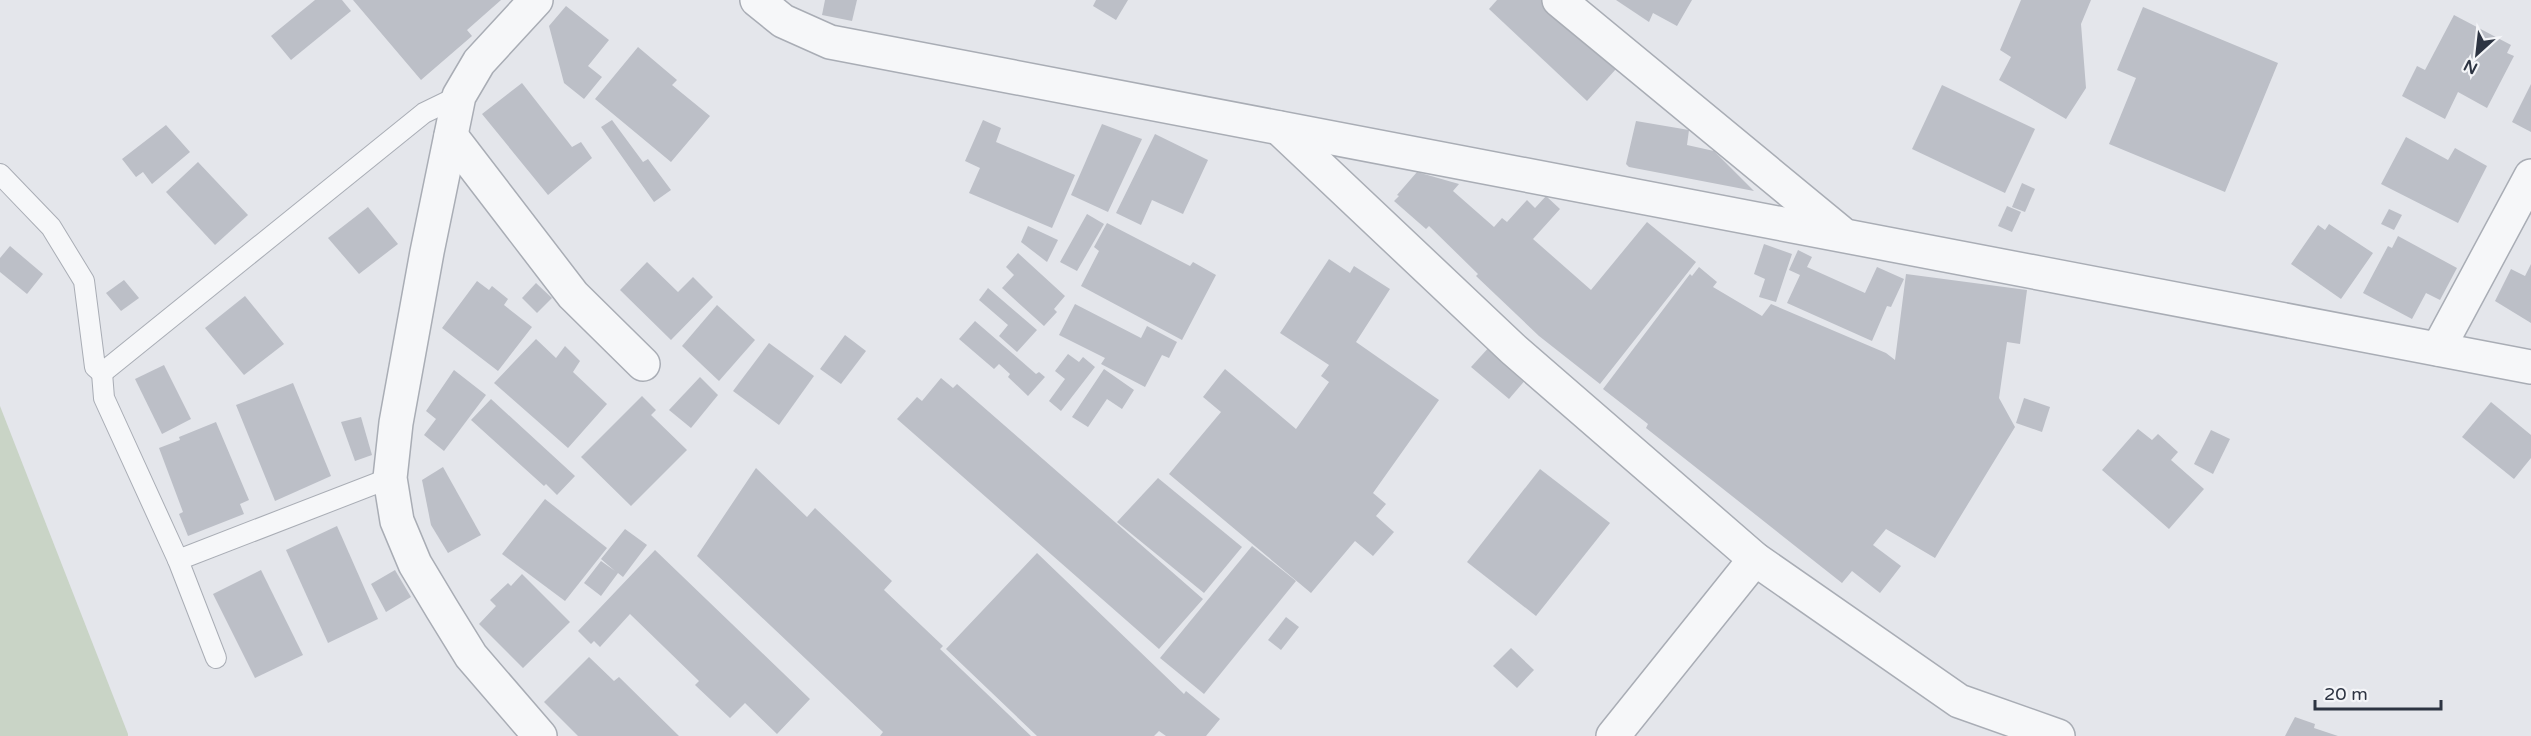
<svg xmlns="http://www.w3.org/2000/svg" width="2531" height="736" font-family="'Varela Round',sans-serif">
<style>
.green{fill:#c9d4c6}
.building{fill:#bcbfc7}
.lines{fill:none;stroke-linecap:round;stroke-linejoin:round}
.lane-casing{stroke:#a9adb5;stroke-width:22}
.street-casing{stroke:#a9adb5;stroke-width:36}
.lane{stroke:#f6f7f9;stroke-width:20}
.street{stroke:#f6f7f9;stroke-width:33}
</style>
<rect width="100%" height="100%" fill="#e4e6eb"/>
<polygon class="green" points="0,406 128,734 128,736 0,736"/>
<g class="building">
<polygon points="315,0 342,0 351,11 291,60 271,36"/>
<polygon points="353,0 501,0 467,30 472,36 421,80"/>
<polygon points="825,0 857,0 852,21 822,15"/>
<polygon points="1096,0 1128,0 1116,20 1093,6"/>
<polygon points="1497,0 1543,0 1616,69 1587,101 1489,9"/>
<polygon points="1616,0 1692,0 1677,26 1653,13 1649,22"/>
<polygon points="2021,0 2091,0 2081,24 2086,88 2066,119 1999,80 2011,57 2000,50"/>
<polygon points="566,6 609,40 588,66 602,77 584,99 564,83 549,26"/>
<polygon points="2143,7 2278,63 2225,192 2109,144 2136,78 2117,70"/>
<polygon points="2454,15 2511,45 2507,53 2514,56 2487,108 2458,92 2445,119 2402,96 2417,66 2425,70"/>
<polygon points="638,47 677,80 672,85 710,116 671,162 595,99"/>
<polygon points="522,83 572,147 581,142 592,158 548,195 482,114"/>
<polygon points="2531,84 2531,132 2512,122"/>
<polygon points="1942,85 2035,129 2005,193 1912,149"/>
<polygon points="612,120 643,162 648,159 671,190 654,202 601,127"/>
<polygon points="983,120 1001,128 996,142 1075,175 1052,228 969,193 980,168 965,161"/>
<polygon points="1636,121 1689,130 1687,145 1714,151 1754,191 1629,167 1626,164"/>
<polygon points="1102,124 1142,139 1108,212 1071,195"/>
<polygon points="166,125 190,152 152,184 143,172 136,177 122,159"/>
<polygon points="1155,134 1208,160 1183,214 1152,200 1141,225 1116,213"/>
<polygon points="2406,137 2448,160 2455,148 2487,166 2458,223 2381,184"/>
<polygon points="198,162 248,215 215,245 166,192"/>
<polygon points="1417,172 1459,184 1453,191 1494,227 1502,218 1507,222 1527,200 1535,208 1546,196 1560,209 1533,239 1591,290 1647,222 1696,262 1600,384 1539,336 1476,276 1478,274 1429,226 1426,229 1394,201 1399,196 1397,195"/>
<polygon points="2022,183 2035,189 2025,212 2012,207"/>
<polygon points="2007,206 2021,212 2012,232 1998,226"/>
<polygon points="368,207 398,244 359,274 328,238"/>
<polygon points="2389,209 2402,215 2394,230 2381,224"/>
<polygon points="1087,214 1104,224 1077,271 1060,262"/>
<polygon points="1107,223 1190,266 1193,262 1216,275 1182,340 1081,286 1099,251 1094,247"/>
<polygon points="2329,224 2373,253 2341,299 2291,264 2318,225 2325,230"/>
<polygon points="1028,226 1058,240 1047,262 1021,242"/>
<polygon points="2398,236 2457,268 2440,300 2426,293 2412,319 2363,293 2388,246 2392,248"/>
<polygon points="1764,244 1792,254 1776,302 1759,297 1765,279 1754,274"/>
<polygon points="10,246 43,274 27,294 0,272 0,258"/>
<polygon points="1798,250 1812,257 1807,267 1865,293 1877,267 1904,279 1891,307 1887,306 1872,341 1787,303 1800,275 1789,270"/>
<polygon points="1018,253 1065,296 1054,309 1057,312 1044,326 1002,288 1014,275 1006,267"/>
<polygon points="1329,259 1350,273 1354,266 1390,289 1356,342 1439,400 1373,493 1386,504 1376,516 1394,532 1373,556 1355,541 1311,593 1169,474 1221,412 1203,397 1225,369 1296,429 1329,382 1321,376 1329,365 1280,333"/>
<polygon points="647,262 678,292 693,277 713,297 671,340 620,290"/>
<polygon points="2531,264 2531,323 2495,301 2511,269 2525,276"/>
<polygon points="1699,267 1717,282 1713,287 1762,316 1771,304 1886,353 1895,360 1906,274 2027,290 2020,344 2007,342 1999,398 2015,427 1935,558 1886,529 1873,545 1901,566 1880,593 1852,571 1842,583 1646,428 1648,424 1603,389 1690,274 1692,276"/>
<polygon points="124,280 139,298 121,311 106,293"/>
<polygon points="477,281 489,290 492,286 508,299 504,305 532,327 498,371 442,328"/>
<polygon points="536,283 552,298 537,313 522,298"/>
<polygon points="988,288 1037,330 1017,352 999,336 1008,325 979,300"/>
<polygon points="245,296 284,344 244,375 205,328"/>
<polygon points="1075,304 1141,338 1147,326 1177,342 1169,358 1162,355 1145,387 1101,364 1105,358 1059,335"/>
<polygon points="717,305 755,340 719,381 682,346"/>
<polygon points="975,321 1036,374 1039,372 1045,377 1028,396 1008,377 1010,374 999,364 994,369 959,339"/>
<polygon points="845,335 866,351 841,384 820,369"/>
<polygon points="536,339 556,358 565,346 580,361 573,372 607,404 568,448 494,383"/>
<polygon points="769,343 814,376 779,425 733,391"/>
<polygon points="1491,345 1528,377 1509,399 1471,367"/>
<polygon points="1068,354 1079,362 1083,357 1095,367 1061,411 1049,401 1065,379 1055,371"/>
<polygon points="164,365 191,419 162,434 135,379"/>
<polygon points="1104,369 1134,390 1122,409 1107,399 1088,427 1072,417"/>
<polygon points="454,370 486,395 444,451 424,435 436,419 426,411"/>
<polygon points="700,377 718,395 691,428 669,410"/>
<polygon points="941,378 953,388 957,384 1203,599 1159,649 897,419 917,397 922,401"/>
<polygon points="293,383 331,476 275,501 236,405"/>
<polygon points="642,396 656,410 651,415 687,450 631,506 581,457"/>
<polygon points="2024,398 2050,407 2042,432 2016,423"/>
<polygon points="491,399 575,476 557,495 546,484 544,486 471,420"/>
<polygon points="2491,402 2531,435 2531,458 2514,479 2462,437"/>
<polygon points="361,417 372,455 355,461 341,422"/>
<polygon points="216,422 249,500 240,504 244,514 188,536 179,514 183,512 159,448 180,440 179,437"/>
<polygon points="2138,429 2152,440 2158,434 2178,452 2171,460 2204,489 2169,529 2102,470"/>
<polygon points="2211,430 2230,439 2213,474 2194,464"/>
<polygon points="443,467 481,535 448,553 431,525 422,480"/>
<polygon points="756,468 807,517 815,508 892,581 884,590 943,646 940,649 1031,736 880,736 883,732 697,556"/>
<polygon points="1540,469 1610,523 1536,616 1467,562"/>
<polygon points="1158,478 1242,547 1204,593 1117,522"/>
<polygon points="545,499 607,548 565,601 502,554"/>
<polygon points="337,526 378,619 328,643 286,550"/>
<polygon points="625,529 647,545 623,577 618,573 601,596 584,583 601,561 615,571 601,559"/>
<polygon points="1252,546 1296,581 1204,694 1160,658"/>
<polygon points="655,550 810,699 777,734 745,703 730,718 695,685 699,681 630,614 600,647 594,641 591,644 578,631"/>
<polygon points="1037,553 1184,694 1186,691 1220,719 1206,736 1166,736 1159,731 1154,736 1037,736 946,649"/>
<polygon points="261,570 303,655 255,678 213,594"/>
<polygon points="395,570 411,597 386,612 371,584"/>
<polygon points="522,574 570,622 523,668 479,624 496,606 490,600 508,583 511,586"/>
<polygon points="1286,617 1299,627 1281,650 1268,640"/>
<polygon points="1511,648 1534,670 1517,688 1493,666"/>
<polygon points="589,657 614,681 619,677 679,736 578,736 544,702"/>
<polygon points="2295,717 2315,724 2314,728 2338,736 2285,736"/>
</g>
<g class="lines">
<defs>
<g id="lane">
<polyline points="0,174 51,227 84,281 95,367 102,373 424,113 459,96"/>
<polyline points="102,373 104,398 178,560 390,478"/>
<polyline points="178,560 216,658"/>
</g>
<g id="street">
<polyline points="536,0 479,62 459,96 427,252 396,423 390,478 397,521 415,564 442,609 471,656 540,736"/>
<polyline points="757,0 783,21 830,42 2531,367"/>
<polyline points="1559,0 1840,232"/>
<polyline points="1279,128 1513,349 1755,559 1959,701 2058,736"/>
<polyline points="451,136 573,295 643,364"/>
<polyline points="2438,349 2531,176"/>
<polyline points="1613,736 1755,559"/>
</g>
</defs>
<use href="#lane" class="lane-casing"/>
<use href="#street" class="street-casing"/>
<use href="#lane" class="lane"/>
<use href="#street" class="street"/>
</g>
<g transform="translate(2477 54) rotate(207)" stroke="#f4f5f8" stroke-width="4.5" paint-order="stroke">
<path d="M0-4.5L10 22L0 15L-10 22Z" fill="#2d3442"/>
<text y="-9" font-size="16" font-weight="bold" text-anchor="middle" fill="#2d3442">N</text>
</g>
<path d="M2315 700v9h126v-9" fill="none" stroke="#2d3442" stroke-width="3"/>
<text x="2324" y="700" font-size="18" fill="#2d3442" stroke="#f4f5f8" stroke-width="4.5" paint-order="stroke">20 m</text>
</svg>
